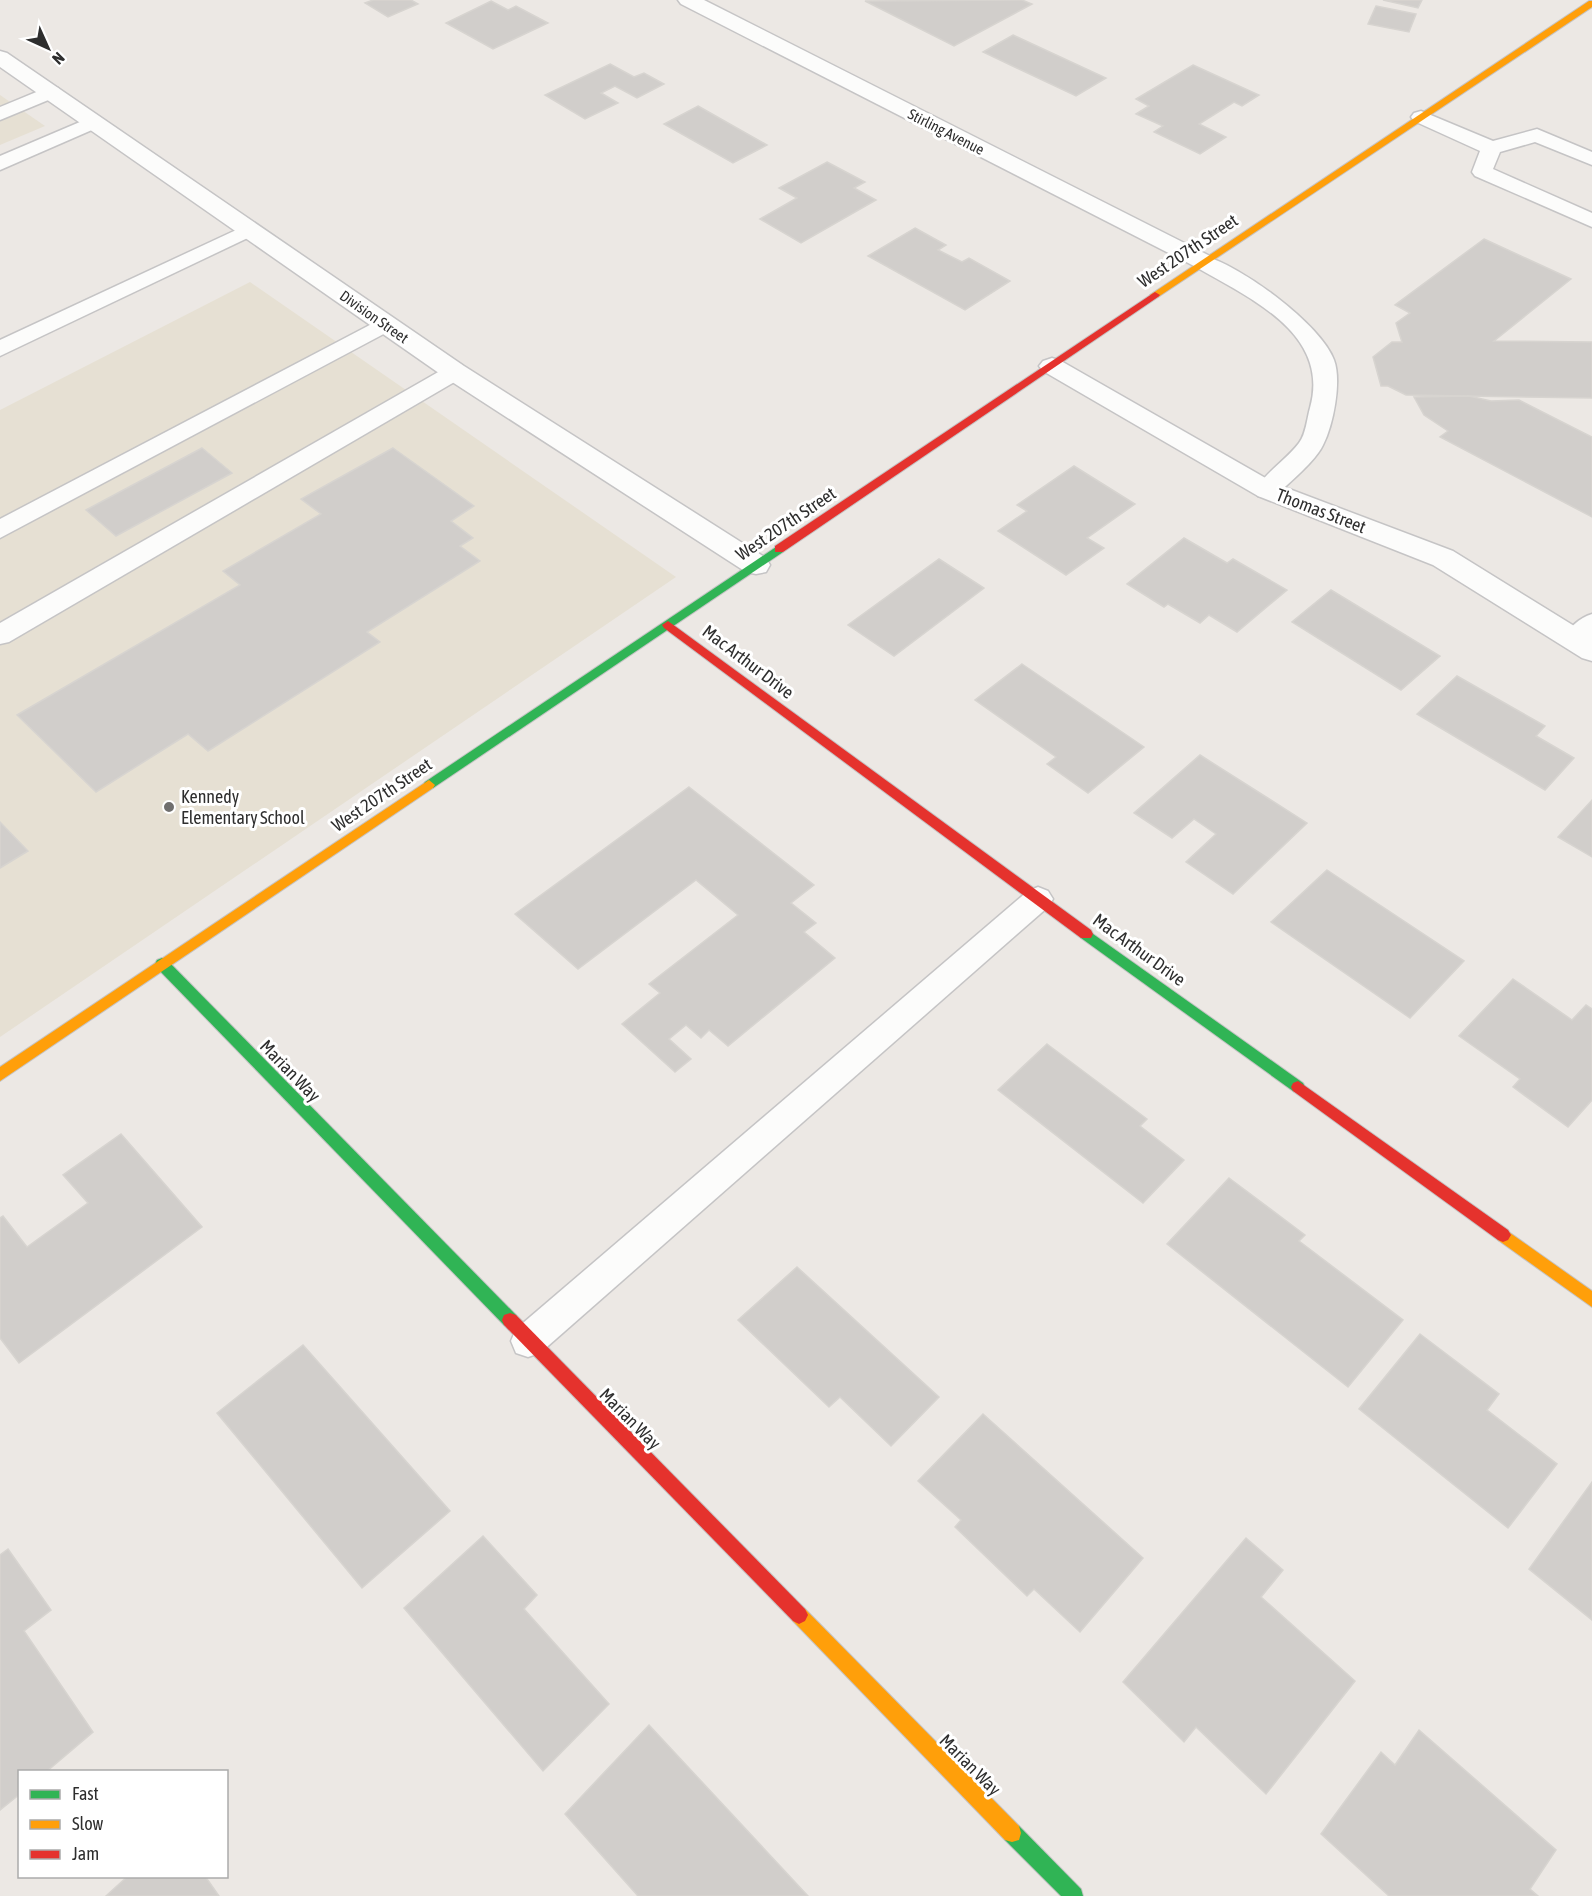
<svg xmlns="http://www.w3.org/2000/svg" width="1592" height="1896" font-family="'Asap Condensed',sans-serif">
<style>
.education{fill:#e6e0d3}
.building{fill:#d1cecb;stroke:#d7d4d0;stroke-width:1.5}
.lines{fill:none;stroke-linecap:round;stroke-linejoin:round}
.lane-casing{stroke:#c5c4c5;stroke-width:3}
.street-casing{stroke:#c5c4c5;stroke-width:3}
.fast-casing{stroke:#c5c4c5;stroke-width:2}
.slow-casing{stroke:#c5c4c5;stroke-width:2}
.jam-casing{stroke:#c5c4c5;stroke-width:2}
.lane{fill:#fcfcfb;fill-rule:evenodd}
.street{fill:#fcfcfb;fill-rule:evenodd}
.fast{fill:#30b455;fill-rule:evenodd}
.slow{fill:#ff9f0a;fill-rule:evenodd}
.jam{fill:#e5322d;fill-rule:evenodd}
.poi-dot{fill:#706f6e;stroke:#fff;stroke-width:2}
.labels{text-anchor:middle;stroke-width:6;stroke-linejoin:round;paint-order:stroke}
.far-street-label{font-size:15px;fill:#2e2e2e;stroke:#fff}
.street-label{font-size:18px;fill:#2e2e2e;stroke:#fff}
.poi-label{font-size:18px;fill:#2e2e2e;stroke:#fff;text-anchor:start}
</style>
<rect width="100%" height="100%" fill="#ece8e4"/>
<g class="education">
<polygon points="0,95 45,126 0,145"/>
<polygon points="250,282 676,577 0,1037 0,410"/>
</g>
<g class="building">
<polygon points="373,0 411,0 418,4 388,17 365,3"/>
<polygon points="1022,0 1032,4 954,46 865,1"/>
<polygon points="1383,0 1422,0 1418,8"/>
<polygon points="491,1 508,10 516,6 548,23 493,49 446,23"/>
<polygon points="1376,6 1416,14 1409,32 1368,24"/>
<polygon points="1013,35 1106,78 1076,96 983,52"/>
<polygon points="610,64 634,77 644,73 664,84 637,98 615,86 601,93 618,103 585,119 545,95"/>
<polygon points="1193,65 1259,95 1242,106 1234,102 1199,124 1226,137 1200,154 1154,132 1163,126 1136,114 1149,106 1136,99"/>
<polygon points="698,106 767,145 733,163 664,124"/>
<polygon points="827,162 865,182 854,188 876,200 801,243 760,219 797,198 779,188"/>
<polygon points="915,228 946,245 938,250 962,262 969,258 1010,281 965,310 868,256"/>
<polygon points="1484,239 1571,279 1494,341 1592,342 1592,398 1406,395 1388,386 1381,386 1373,357 1392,342 1402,342 1396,323 1410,313 1395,305"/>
<polygon points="1469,396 1491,401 1519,400 1592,437 1592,517 1440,437 1448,431 1424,415 1414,397"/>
<polygon points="202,448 232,473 116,536 86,510"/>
<polygon points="393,448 474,506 451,521 473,538 460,546 480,561 367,632 380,642 208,751 188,734 96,792 17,715 240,585 223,571 321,514 301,499"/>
<polygon points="1074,466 1135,504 1087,538 1104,548 1066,575 998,531 1027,511 1017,505"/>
<polygon points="1184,538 1227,563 1233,559 1287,590 1237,632 1209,615 1200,623 1168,604 1164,607 1127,584"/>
<polygon points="939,559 984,588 894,656 848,625"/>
<polygon points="1331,590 1440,656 1401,690 1292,622"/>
<polygon points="1022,664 1144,747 1088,793 1047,764 1056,757 975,700"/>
<polygon points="1457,676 1545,726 1536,736 1574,758 1545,790 1417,714"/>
<polygon points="1200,755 1307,823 1233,894 1186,862 1216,834 1194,819 1172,838 1134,813"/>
<polygon points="689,787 814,885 791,903 816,923 804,932 835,958 728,1046 709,1030 701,1038 686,1025 669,1039 691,1059 675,1072 622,1024 660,993 649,984 738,915 696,880 578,969 515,914"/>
<polygon points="1592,800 1592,857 1558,837"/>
<polygon points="0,822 28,851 0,868"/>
<polygon points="1327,870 1464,961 1410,1018 1271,922"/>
<polygon points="1513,979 1572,1020 1586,1005 1592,1009 1592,1100 1568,1127 1513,1087 1520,1079 1459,1036"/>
<polygon points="1047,1044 1147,1119 1140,1126 1184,1160 1143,1203 998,1090"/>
<polygon points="121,1134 202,1227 19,1363 0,1338 0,1218 3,1216 27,1247 88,1203 63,1175"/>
<polygon points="1229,1178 1305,1235 1299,1241 1403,1320 1348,1387 1167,1244"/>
<polygon points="797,1267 939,1397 891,1446 840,1397 829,1407 738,1320"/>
<polygon points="1420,1334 1499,1394 1487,1410 1557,1464 1508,1528 1359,1409"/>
<polygon points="303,1345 450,1511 362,1588 217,1413"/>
<polygon points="983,1414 1143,1558 1080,1632 1034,1589 1027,1596 955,1527 961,1520 918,1481"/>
<polygon points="1592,1482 1592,1620 1529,1569"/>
<polygon points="483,1536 537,1595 524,1609 609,1704 543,1771 404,1608"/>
<polygon points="1246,1538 1283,1570 1261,1597 1355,1681 1266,1794 1196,1727 1184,1742 1123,1682"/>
<polygon points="8,1549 51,1610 24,1631 93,1732 46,1772 20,1772 20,1794 0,1810 0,1555"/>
<polygon points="649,1725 808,1896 638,1896 565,1814"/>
<polygon points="1419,1730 1556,1850 1530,1889 1538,1896 1389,1896 1321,1834 1381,1752 1395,1765"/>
<polygon points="128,1876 205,1876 219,1896 106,1896"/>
</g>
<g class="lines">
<defs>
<g id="lane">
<polygon points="51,86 58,88 61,92 58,96 0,120 0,107"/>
<polygon points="1421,111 1493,141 1537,129 1592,152 1592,165 1535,142 1500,152 1493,169 1592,213 1592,227 1475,176 1472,172 1480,151 1414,121 1411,117 1414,113"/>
<polygon points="94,116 101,118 104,122 101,126 0,170 0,156"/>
<polygon points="249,224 256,226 260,230 256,234 0,356 0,340"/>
<path d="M1204,256C1240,265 1321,324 1334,360C1342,381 1333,426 1323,445C1315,462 1289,482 1276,496L1267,498L1258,496L1255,490C1266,472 1286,460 1299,443C1306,434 1307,418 1310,408C1331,333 1249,298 1196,267L1193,262L1196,257Z"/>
<polygon points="385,317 393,319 396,324 393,329 0,538 0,519"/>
<polygon points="455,365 463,367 466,372 463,377 9,642 0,644 0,623 447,367"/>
<path d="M1592,614V638C1583,647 1578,649 1566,646L1562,639C1569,628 1579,618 1592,614Z"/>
<polygon points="1038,887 1048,891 1053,899 1048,907 540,1353 528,1357 516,1353 511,1341 516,1329 1028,891"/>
</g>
<g id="street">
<polygon points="678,0 704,0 1212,257 1216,262 1212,267 1196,267 681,4"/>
<polygon points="0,51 7,53 464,366 766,558 770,565 766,572 756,574 746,572 446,378 0,67"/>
<polygon points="1052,358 1061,361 1276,484 1453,551 1592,637 1592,661 1582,658 1433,565 1258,496 1043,371 1039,366 1043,361"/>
</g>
<g id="fast">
<polygon points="779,545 783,546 783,552 433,788 425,788 423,785 425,782"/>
<polygon points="1086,929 1303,1083 1305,1087 1303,1091 1298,1093 1293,1091 1081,938 1079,934 1081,930"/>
<polygon points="162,958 167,960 516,1315 518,1320 516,1325 510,1327 504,1325 157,968 155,964 157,960"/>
<polygon points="1012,1824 1019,1826 1081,1889 1083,1896 1061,1896 1005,1840 1003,1833 1005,1826"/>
</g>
<g id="slow">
<polygon points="1589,1 1592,1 1592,7 1158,297 1150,295"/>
<polygon points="429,780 435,785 433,788 0,1081 0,1067"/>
<polygon points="1503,1228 1592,1291 1592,1307 1498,1240 1495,1235 1498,1230"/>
<polygon points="799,1606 805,1609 1019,1826 1021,1833 1019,1840 1012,1842 1005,1840 793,1621 790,1615 793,1609"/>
</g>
<g id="jam">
<polygon points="1155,292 1160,295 1158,297 783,552 775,552 775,546"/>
<polygon points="668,621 1091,930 1093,934 1091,938 1081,938 664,628 662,625"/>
<polygon points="1298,1081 1508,1230 1511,1235 1508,1240 1503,1242 1498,1240 1293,1091 1291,1087 1293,1083"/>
<polygon points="510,1313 516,1315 805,1609 808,1615 805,1621 799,1624 793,1621 504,1325 502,1320 504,1315"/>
</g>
</defs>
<use href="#lane" class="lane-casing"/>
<use href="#street" class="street-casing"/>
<use href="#fast" class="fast-casing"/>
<use href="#slow" class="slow-casing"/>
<use href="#jam" class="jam-casing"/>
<use href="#lane" class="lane"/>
<use href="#street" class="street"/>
<use href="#fast" class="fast"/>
<use href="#slow" class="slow"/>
<use href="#jam" class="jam"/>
</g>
<circle class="poi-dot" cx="169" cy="807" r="6"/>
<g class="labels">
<g class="far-street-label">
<text transform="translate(946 132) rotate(27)" y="5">Stirling Avenue</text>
<text transform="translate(374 317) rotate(35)" y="5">Division Street</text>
</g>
<g class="street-label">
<text transform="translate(1188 251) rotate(-34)" y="6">West 207th Street</text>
<text transform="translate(1321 511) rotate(21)" y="6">Thomas Street</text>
<text transform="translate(786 524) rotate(-34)" y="6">West 207th Street</text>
<text transform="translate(748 662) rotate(37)" y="6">Mac Arthur Drive</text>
<text transform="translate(382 795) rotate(-34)" y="6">West 207th Street</text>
<text transform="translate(1139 950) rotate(36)" y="6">Mac Arthur Drive</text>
<text transform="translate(290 1071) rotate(46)" y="6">Marian Way</text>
<text transform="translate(630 1419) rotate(45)" y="6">Marian Way</text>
<text transform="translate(970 1765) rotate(45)" y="6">Marian Way</text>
</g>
<g class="poi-label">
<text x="181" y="803">Kennedy<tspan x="181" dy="21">Elementary School</tspan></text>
</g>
</g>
<rect x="18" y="1770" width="210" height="108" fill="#ffffff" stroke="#ababab" stroke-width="1.5"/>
<rect x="30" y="1790" width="30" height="9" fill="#30b455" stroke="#ababab" stroke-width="1.5"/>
<text x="72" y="1800" font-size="18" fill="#2e2e2e">Fast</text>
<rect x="30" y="1820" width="30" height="9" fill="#ff9f0a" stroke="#ababab" stroke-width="1.5"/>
<text x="72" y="1830" font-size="18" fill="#2e2e2e">Slow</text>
<rect x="30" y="1850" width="30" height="9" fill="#e5322d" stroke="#ababab" stroke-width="1.5"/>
<text x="72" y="1860" font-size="18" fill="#2e2e2e">Jam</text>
<g transform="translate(48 48) rotate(135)" stroke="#ffffff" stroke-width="4.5" paint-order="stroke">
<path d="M0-4.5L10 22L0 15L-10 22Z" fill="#2e2e2e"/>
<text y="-9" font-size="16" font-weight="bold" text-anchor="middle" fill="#2e2e2e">N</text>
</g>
</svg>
